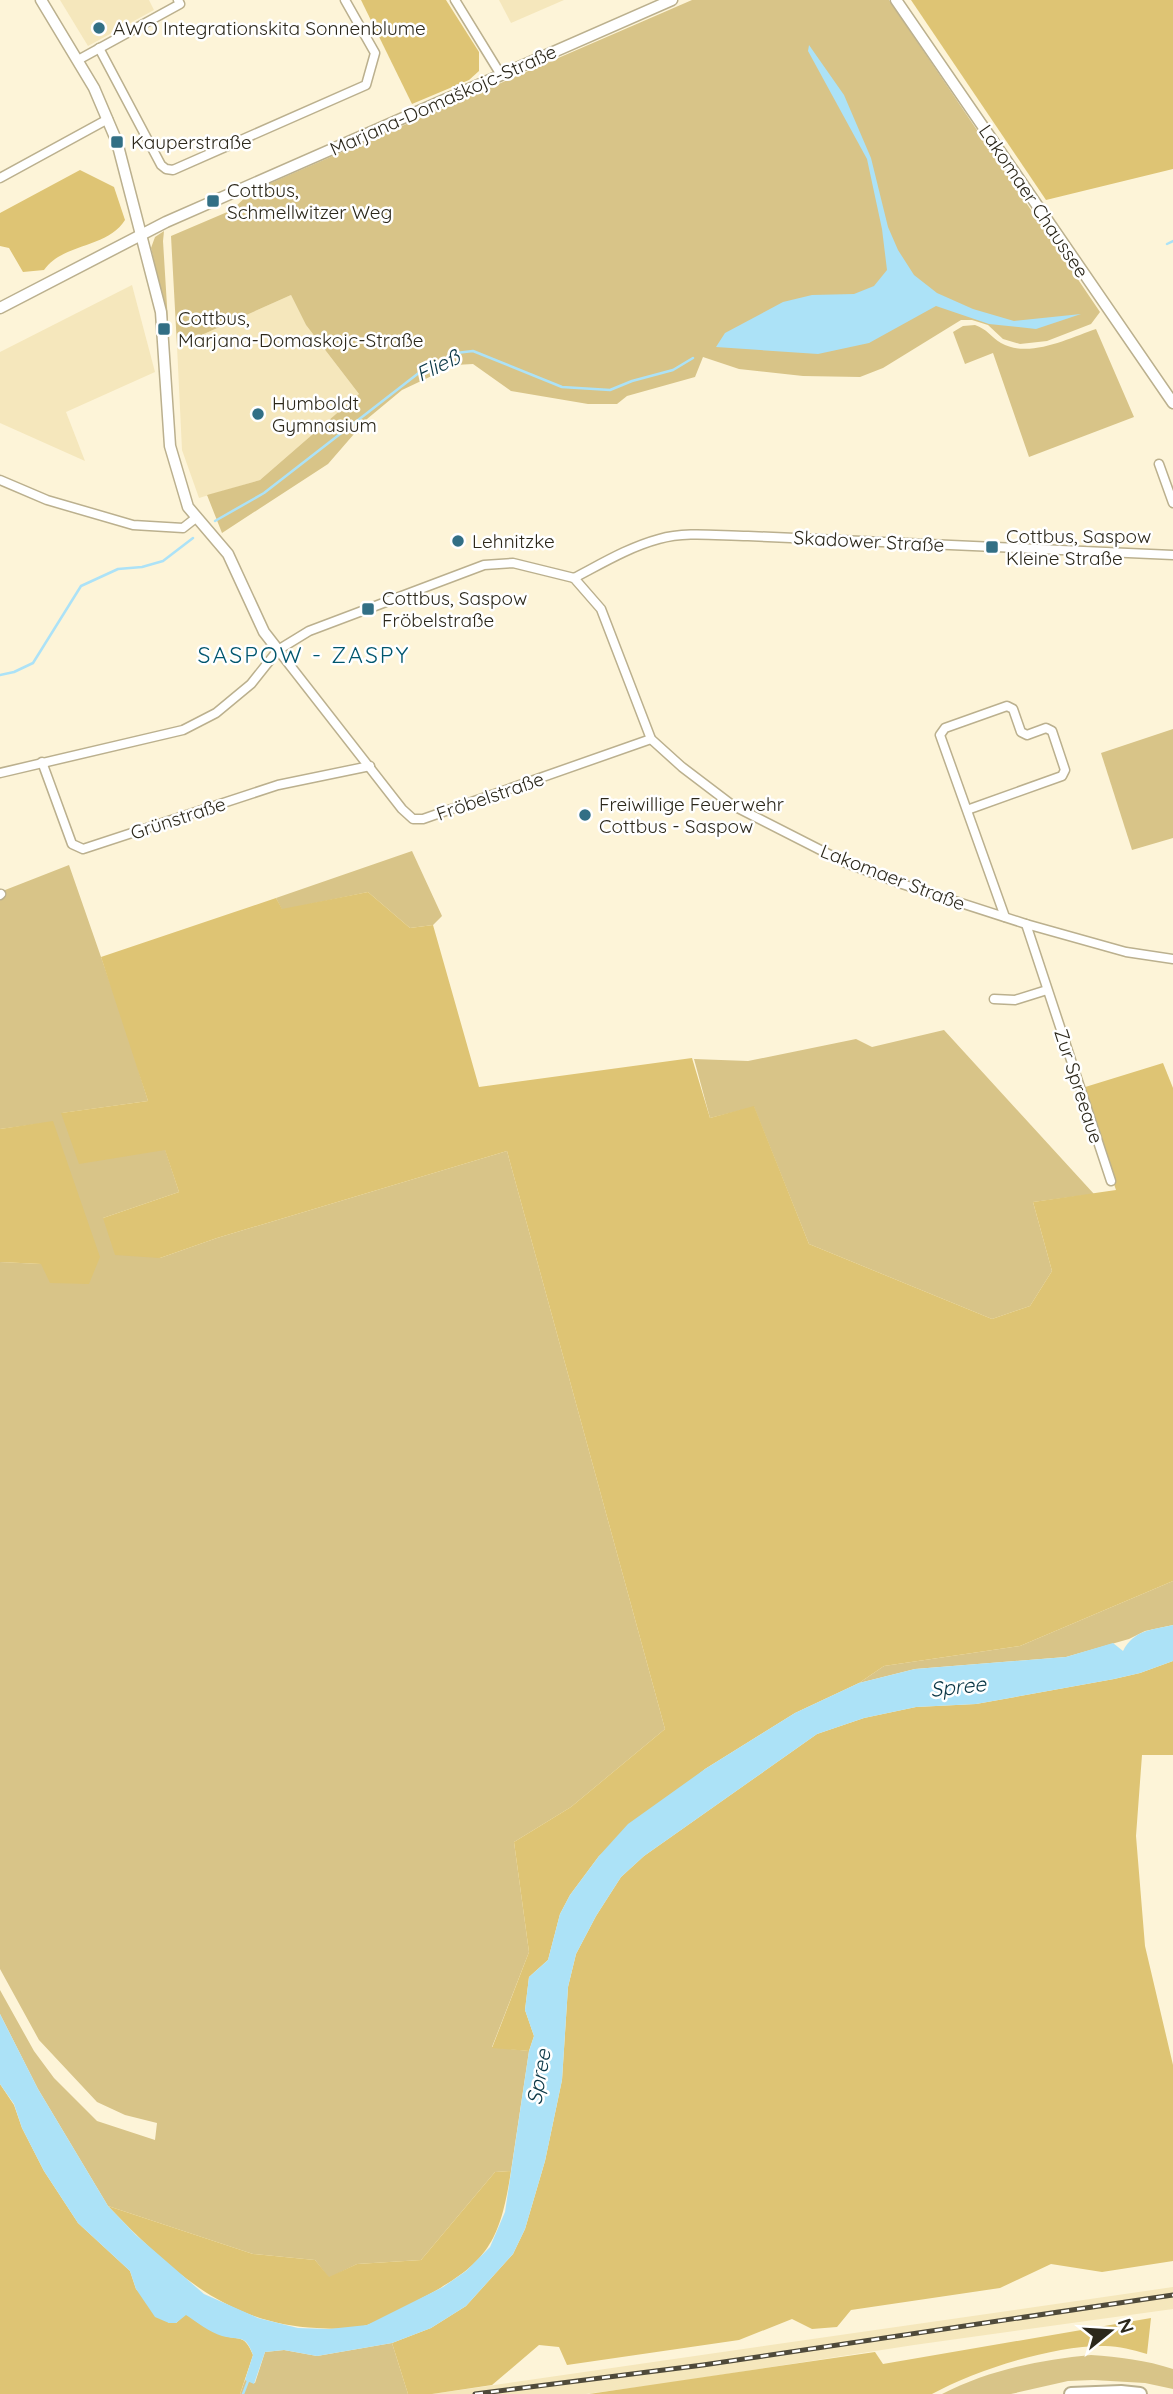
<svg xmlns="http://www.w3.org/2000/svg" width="1173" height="2394" font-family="Quicksand,sans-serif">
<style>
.built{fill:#f5e7bc}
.green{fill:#d8c488}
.forest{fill:#dec474}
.water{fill:#ace2f7}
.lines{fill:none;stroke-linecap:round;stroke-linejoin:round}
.stream{stroke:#ace2f7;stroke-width:2.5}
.minor-casing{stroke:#bbb08e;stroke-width:11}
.tertiary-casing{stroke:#bbb08e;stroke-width:13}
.primary-casing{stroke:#bbb08e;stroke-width:16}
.minor{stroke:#fff;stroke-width:8}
.tertiary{stroke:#fff;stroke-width:10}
.primary{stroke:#fff;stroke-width:12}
.rail-casing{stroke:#4f4a3a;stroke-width:5}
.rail{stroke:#fff;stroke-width:2.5;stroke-dasharray:8;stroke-linecap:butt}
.poi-dot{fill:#326f85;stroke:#fff;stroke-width:2.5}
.labels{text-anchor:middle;stroke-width:5;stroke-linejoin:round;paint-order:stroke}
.poi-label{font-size:19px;fill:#2c281b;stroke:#fff;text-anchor:start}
.street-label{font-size:19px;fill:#2c281b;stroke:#fff}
.water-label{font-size:21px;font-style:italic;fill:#0a3746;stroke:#fff}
.quarter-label{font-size:23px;letter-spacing:2px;fill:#00566e;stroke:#fff}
</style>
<rect width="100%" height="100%" fill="#fdf4d8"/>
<g class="built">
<polygon points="60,0 149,0 154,10 88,46"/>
<polygon points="499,0 564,0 511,23"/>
<polygon points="132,285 155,372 66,412 85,461 0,423 0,352"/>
<polygon points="291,295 306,325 359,394 260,480 199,498 182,450 177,346"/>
<polygon points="1173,2287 1173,2309 914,2345 662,2384 586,2394 432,2394"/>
</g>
<g class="green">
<polygon points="692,0 889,0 1100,312 1091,324 1047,341 1020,344 1003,339 988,325 972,320 961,320 883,368 860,377 803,376 739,369 703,357 695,377 627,396 617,404 588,404 511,391 473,364 455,365 402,390 367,419 328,464 222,533 207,495 260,480 359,394 306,325 291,295 177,346 171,236 232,210 252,191"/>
<polygon points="164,231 163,241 168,322 151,248 155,237"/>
<path d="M975,325C987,329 991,337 1001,343C1029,359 1069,338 1096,329L1134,417L1029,457L993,353L965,364L953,332L963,326Z"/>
<polygon points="1173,729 1173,838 1132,850 1101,753"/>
<polygon points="412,851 442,916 433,925 410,928 368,892 282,910 276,898"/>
<polygon points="69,865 124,1023 148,1101 62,1113 165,1149 179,1192 103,1218 160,1258 217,1238 507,1151 665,1729 571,1807 514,1842 529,1952 492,2047 529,2051 511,2171 495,2172 421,2260 357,2264 329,2278 315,2260 253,2254 108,2206 38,2089 0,2014 0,1990 34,2051 54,2078 97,2121 155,2140 157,2123 125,2115 97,2102 39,2040 0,1969 0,1262 41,1264 53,1122 0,1129 0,892"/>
<polygon points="944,1030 1094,1194 1033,1202 1052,1271 1030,1306 992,1319 809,1244 754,1107 710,1118 694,1059 748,1061 856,1039 872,1047"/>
<polygon points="1173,1581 1173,1625 1145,1631 1129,1639 1066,1657 915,1669 859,1683 884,1666 1020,1646"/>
<polygon points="392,2343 408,2394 240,2394 245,2380 255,2383 265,2352 284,2350 317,2356"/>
<path d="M1091,2355C1119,2357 1146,2360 1173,2369V2389L1145,2383L1093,2380L1068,2381L1011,2394H942C989,2370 1039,2360 1091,2355Z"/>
</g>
<g class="forest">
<polygon points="361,0 446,0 479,52 479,71 469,80 412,104"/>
<polygon points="911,0 1173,0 1173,169 1046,200"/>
<path d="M80,170L114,187L125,220C108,248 63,243 44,270L23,272L9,248L0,246V213Z"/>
<polygon points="368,892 410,928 433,925 479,1087 692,1058 710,1118 754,1106 809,1244 992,1319 1030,1306 1052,1271 1033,1202 1116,1190 1082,1088 1163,1063 1173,1088 1173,1581 1020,1646 884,1666 859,1683 795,1713 705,1769 599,1856 570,1895 560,1914 548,1960 529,1977 525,2010 534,2036 529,2051 492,2048 529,1952 514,1842 571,1807 665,1729 507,1151 217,1238 160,1258 115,1255 103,1218 179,1192 165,1150 79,1164 61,1113 148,1101 101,957 276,898 282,909"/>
<polygon points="53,1121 100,1257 89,1284 50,1283 41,1264 0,1262 0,1129"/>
<polygon points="1173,1661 1173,1755 1142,1755 1136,1836 1145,1946 1173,2065 1173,2261 1102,2272 1051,2264 1000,2288 851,2310 837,2327 812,2329 792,2319 739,2340 567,2365 559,2347 539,2345 492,2385 432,2394 408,2394 392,2343 431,2328 466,2306 513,2254 525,2229 545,2161 562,2080 568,1987 576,1954 596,1916 621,1877 644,1856 817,1734 864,1718 916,1707 976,1704 1114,1679 1140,1673"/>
<path d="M0,2084L14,2105L22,2128L44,2171L78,2223L130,2271L136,2289L169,2323H176L186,2314C197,2322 209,2331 222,2335C239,2341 244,2333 253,2355L240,2394H0Z"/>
<path d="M511,2171C500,2243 487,2264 422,2298C405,2307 388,2318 370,2324C355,2330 333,2329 317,2328C225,2324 168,2268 108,2206L253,2254L315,2260L329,2277L357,2264L421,2260L495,2172Z"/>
<path d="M1151,2318L1147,2354C1133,2350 1119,2346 1105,2346C1054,2345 976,2370 932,2394H589L875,2352L883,2364Z"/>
</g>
<g class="water">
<polygon points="809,45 844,95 871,158 888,227 898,250 914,275 937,293 973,309 1014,321 1081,314 1036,329 989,324 936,306 869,343 818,354 716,347 725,333 783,302 812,295 854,294 874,286 887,270 882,229 867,159 808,51"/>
<path d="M1173,1625V1661L1140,1673L1114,1679L976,1704L916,1707L864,1718L817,1734L644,1856L621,1877L596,1916L576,1954L568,1987L562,2080L545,2161L525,2229L513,2254L466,2306L431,2328L392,2343L317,2356L284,2350L265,2352L254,2384L245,2380L253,2355C245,2333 240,2341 222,2336C209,2332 197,2322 186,2315L176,2323H169L155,2317L136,2289L130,2271L78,2223L44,2171L22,2128L14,2104L0,2084V2014L38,2089L108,2206L136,2235L204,2294L258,2318L298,2328L329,2329L367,2325L443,2287L466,2271L490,2247L505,2212L529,2051L534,2036L525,2010L529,1977L548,1960L560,1914L570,1895L599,1856L628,1824L705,1769L795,1713L859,1683L915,1669L1066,1657L1113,1643L1123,1651C1134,1630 1151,1630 1173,1625Z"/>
</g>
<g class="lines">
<g class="stream">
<polyline points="1167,244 1173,241"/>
<polyline points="215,521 264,493 420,372 456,353 473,351 562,387 610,390 632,381 673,370 693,358"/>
<polyline points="0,675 14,672 33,663 81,586 118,569 142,567 163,561 193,538"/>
<polyline points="243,2394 248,2381"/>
</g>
<defs>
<g id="minor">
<polyline points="455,0 501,75"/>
<polyline points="99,48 161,165 166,169 173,170 366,85 375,53 345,0"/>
<polyline points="78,60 180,4 178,0"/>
<polyline points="0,178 108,119"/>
<polyline points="1159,464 1173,503"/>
<polyline points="0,480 47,500 133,525 183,528 197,517"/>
<polyline points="574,578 601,609 651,739 682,767 732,805 846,863 902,884 1026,924 1126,952 1173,959"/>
<path d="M574,578C601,564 629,547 659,539C687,531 719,536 748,536L1173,555"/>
<polyline points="278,650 402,809 413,819 423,819 651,739"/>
<polyline points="42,762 72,844 83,849 278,785 370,766"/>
<polyline points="0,773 183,730 216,713 251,684 278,650 309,631 484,565 513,563 574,578"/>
<polyline points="967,810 1062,776 1065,770 1052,731 1046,728 1027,735 1021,732 1013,709 1007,706 945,728 940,735 1005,917"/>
<polyline points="0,895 1,894"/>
<polyline points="1026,924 1111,1181"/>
<polyline points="994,999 1015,1000 1047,990"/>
</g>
<g id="tertiary">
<polyline points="41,0 94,88 117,142 161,312 170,446 188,507 228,554 264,632 278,650"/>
<polyline points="896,0 1173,403"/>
<polyline points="0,308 166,222 672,0"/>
</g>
<polyline id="primary" points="1071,2394 1121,2392 1140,2394"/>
</defs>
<use href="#minor" class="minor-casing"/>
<use href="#tertiary" class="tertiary-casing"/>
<use href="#primary" class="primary-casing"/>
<use href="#minor" class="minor"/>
<use href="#tertiary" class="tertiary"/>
<use href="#primary" class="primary"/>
<defs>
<polyline id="rail" points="475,2394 703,2365 1173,2295"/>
</defs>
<use href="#rail" class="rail-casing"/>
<use href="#rail" class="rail"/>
</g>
<g class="poi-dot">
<circle cx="99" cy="28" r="7"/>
<rect x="110" y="135" width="14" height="14" rx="3.5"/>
<rect x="206" y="194" width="14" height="14" rx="3.5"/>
<rect x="157" y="322" width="14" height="14" rx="3.5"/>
<circle cx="258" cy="414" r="7"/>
<circle cx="458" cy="541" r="7"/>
<rect x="985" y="540" width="14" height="14" rx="3.5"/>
<rect x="361" y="602" width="14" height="14" rx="3.5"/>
<circle cx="585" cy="815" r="7"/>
</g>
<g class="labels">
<g class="poi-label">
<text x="113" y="35">AWO Integrationskita Sonnenblume</text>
<text x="131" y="149">Kauperstraße</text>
<text x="227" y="197">Cottbus,<tspan x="227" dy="22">Schmellwitzer Weg</tspan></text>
<text x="178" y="325">Cottbus,<tspan x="178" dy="22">Marjana-Domaskojc-Straße</tspan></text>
<text x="272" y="410">Humboldt<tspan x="272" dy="22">Gymnasium</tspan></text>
<text x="1006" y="543">Cottbus, Saspow<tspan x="1006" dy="22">Kleine Straße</tspan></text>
<text x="472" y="548">Lehnitzke</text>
<text x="382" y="605">Cottbus, Saspow<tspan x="382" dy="22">Fröbelstraße</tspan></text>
<text x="599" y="811">Freiwillige Feuerwehr<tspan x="599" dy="22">Cottbus - Saspow</tspan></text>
</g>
<g class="street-label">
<text transform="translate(443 100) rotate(-24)" y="7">Marjana-Domaškojc-Straße</text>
<text transform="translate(1034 201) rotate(56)" y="7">Lakomaer Chaussee</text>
<text transform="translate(869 541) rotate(3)" y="7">Skadower Straße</text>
<text transform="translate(490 796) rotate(-19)" y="7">Fröbelstraße</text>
<text transform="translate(178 818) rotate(-18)" y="7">Grünstraße</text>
<text transform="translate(893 877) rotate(21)" y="7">Lakomaer Straße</text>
<text transform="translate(1079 1086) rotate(72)" y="7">Zur Spreeaue</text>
</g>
<g class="water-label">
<text transform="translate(438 366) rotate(-26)" y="7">Fließ</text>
<text transform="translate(958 1687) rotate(-6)" y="7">Spree</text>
<text transform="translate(539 2077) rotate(-80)" y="7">Spree</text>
</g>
<g class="quarter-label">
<text x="304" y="663">SASPOW - ZASPY</text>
</g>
</g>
<g transform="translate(1110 2331) rotate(72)" stroke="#ffffff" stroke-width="5" paint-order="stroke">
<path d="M0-5L12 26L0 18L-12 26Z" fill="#2c281b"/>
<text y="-10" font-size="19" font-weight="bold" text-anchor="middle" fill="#2c281b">N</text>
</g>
</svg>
